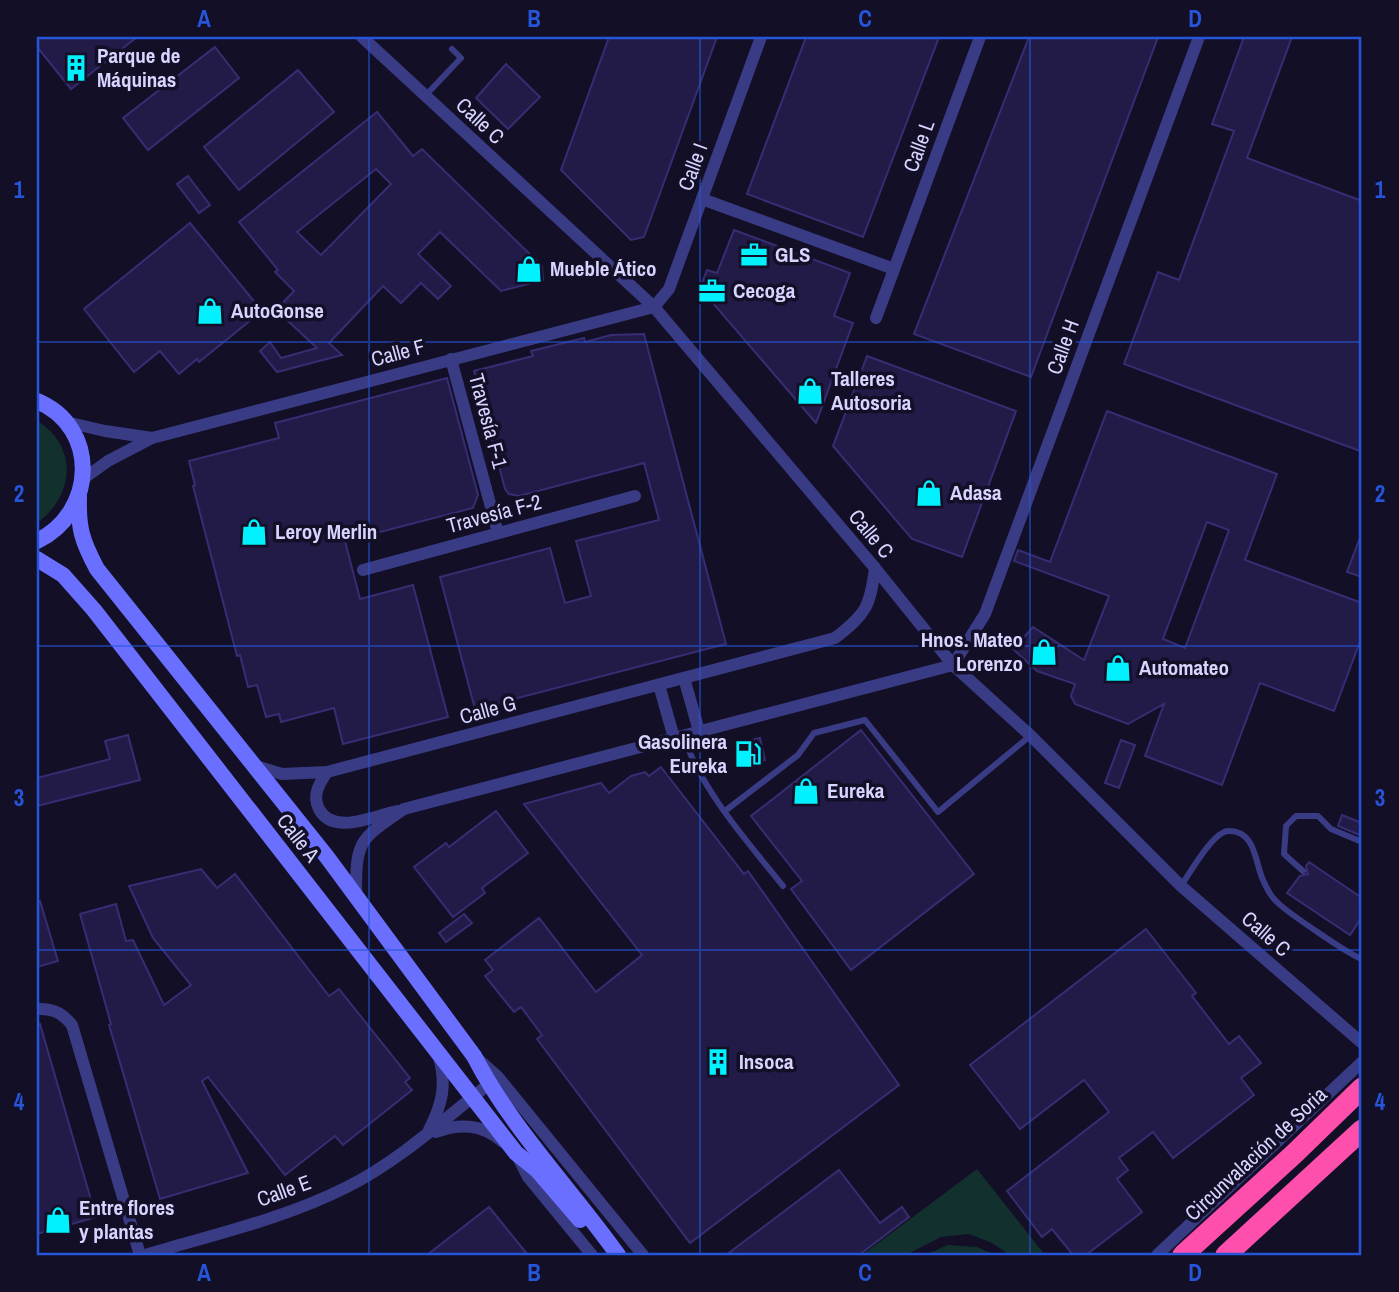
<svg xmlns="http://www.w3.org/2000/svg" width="1399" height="1292" font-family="'Archivo Narrow',sans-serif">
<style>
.green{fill:#12302d}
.building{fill:#221b47;stroke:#372d73;stroke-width:2;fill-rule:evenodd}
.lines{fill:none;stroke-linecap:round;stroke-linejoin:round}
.lane{stroke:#3a3b85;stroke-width:6}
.street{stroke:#3a3b85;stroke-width:12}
.secondary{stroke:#6b6fff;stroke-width:16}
.highway{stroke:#ff4fac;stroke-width:21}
.grid{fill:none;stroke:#2655da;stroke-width:2;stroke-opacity:0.55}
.labels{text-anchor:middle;stroke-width:7;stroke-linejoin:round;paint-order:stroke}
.poi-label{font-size:21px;font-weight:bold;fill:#d7d4ff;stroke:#120f26;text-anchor:start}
.street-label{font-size:21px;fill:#d7d4ff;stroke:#120f26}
.neatline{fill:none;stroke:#2655da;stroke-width:2.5}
.grid-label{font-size:23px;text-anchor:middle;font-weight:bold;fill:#2655da}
</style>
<rect width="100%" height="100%" fill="#120f26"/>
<g class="green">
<path d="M37,421C79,446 74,497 37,523Z"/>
<polygon points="977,1169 1045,1255 1010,1255 992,1243 969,1234 941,1237 906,1255 862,1255"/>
<polygon points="948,1245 977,1247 995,1255 925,1255"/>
</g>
<g class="building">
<polygon points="37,37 137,37 71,89 37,47"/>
<polygon points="609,37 717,37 644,237 631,240 561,170"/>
<polygon points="806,37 939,37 863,237 747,194"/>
<polygon points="1029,37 1158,37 1031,377 914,334"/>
<polygon points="1244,37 1292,37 1247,158 1362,201 1362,444 1360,451 1124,364 1158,272 1179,280 1234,131 1212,124"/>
<polygon points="215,47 239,78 148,150 123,118"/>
<polygon points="506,64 540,97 508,129 476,98"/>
<polygon points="298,70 334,112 239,190 204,147"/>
<path d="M377,112L413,156L422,149L542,266L543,280L501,291L440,232L418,254L451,286L438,299L421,283L401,303L383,286L329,343L342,355L277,372L260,351L270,342L281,358L317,348L276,310L294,291L275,272L278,270L239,222ZM376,169L391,184L321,255L297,232Z"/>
<polygon points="188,176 210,205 199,213 177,184"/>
<polygon points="190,223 262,311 199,362 197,359 179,374 160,351 134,372 84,309"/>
<polygon points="734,230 850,273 834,316 853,323 816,423 700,288 707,270 717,273"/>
<polygon points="644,334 726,644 475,709 440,577 550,548 565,603 591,596 576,541 659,520 644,463 519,496 509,494 505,489 474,371 533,356 531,351 584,338 585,342 611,335"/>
<polygon points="867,356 1016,411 962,557 912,539 833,446"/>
<polygon points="447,378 478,495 473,508 345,541 360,599 413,585 448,717 343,744 334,708 281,722 279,714 266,717 257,685 248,687 240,655 237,656 193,486 195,485 189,461 279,438 275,423"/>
<path d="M1107,411L1277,474L1245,560L1362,603V636L1334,711L1260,683L1222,785L1145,756L1164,704L1128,724L1075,704L1071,696L1075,684L1037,671L1013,649L1033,627L1084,660L1109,596L1014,561L1018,550L1050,562ZM1207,522L1229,530L1185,648L1163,639Z"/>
<polygon points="1361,535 1362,536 1362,577 1347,572"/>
<polygon points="861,730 974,874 851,970 791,889 802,881 751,816"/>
<polygon points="128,735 140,780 37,806 37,778 110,759 105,741"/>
<polygon points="760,738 765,760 752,763 746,741"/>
<polygon points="1121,740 1135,745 1119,788 1105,783"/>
<polygon points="661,767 744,874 748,871 899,1085 690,1243 537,1039 542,1035 521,1007 514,1012 485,976 493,970 485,960 539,918 596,992 642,955 524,804 601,783 609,793 631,776 645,772 649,776"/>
<polygon points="496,811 528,853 482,888 485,893 453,917 414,867 446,843 449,847"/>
<polygon points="1342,815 1362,823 1362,836 1338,826"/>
<polygon points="1309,862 1362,898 1362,917 1350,935 1287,893 1300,876 1308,874 1306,866"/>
<polygon points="201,869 217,888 235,874 329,996 339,989 410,1078 405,1082 412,1090 343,1145 335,1136 285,1175 208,1077 202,1081 248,1173 160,1199 109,1025 111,1024 80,914 116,904 126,941 133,940 164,1005 191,985 153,938 129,886"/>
<polygon points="37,901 40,901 58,961 37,967"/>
<polygon points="464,914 472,923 446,942 439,933"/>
<polygon points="1146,929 1196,993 1192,996 1229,1044 1239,1036 1261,1063 1241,1078 1254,1095 1173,1158 1153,1132 1119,1158 1128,1170 1117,1179 1142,1212 1086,1255 1073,1255 1052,1229 1042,1237 1007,1191 1109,1112 1084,1080 1020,1129 970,1065"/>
<polygon points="40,1024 96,1217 37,1234 37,1025"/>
<polygon points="839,1170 880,1223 902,1207 909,1217 859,1255 726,1255"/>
<polygon points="489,1207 528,1255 427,1255"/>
</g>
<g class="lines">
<g class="lane">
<polyline points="425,96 461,58 452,49"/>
<path d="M683,736C703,792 746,840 783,886"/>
<polyline points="725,811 798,755 814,733 865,720 938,812 1030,736"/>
<polyline points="1303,871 1284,854 1286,826 1296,816 1318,816 1331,829 1362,842"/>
<path d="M1181,886C1190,873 1214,830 1229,831C1256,831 1255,863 1263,880C1266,887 1272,898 1278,903C1287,912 1351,956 1362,959"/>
</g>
<g class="street">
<polyline points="362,37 654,307 875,568 953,665 1031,736 1181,886 1362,1043"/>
<polyline points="702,199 894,269"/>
<polyline points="654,307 669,289 761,37"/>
<polyline points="876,318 980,37"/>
<polyline points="451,359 498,533"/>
<polyline points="66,422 105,431 152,438"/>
<polyline points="83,479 108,461 152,438 654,307"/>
<polyline points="363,570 635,496"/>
<polyline points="953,665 985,614 1199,37"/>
<polyline points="684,678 699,731"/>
<polyline points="659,685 674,738"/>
<path d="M256,766L282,774L327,772L835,638C866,614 870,607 875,568"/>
<path d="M327,772C319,784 312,795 319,809C333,836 374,816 397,811"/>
<path d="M356,899C356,841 357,841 404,809L953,665"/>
<path d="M37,1009C53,1008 62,1013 72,1025L140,1255"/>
<polyline points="479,1060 498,1077 643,1255"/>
<path d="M429,1130C442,1104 447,1086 439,1057"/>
<path d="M436,1132C460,1123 482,1124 503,1142"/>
<polyline points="518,1157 528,1177 592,1255"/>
<path d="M145,1255C212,1235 284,1219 347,1187C399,1161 443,1120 489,1084"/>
<polyline points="1157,1255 1362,1062"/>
</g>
<g class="secondary">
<path d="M37,401C100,427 96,513 37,541"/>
<path d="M79,497C78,528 82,541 97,569L327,857L474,1056C511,1128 571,1189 618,1255"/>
<polyline points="37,559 63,575 94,610 516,1153 537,1170 580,1220"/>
</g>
<g class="highway">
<polyline points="1183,1255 1294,1154 1362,1088"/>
<polyline points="1226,1255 1362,1130"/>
</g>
</g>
<path class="grid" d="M369,37V1255M700,37V1255M1030,37V1255M37,342H1362M37,646H1362M37,950H1362"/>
<defs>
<symbol id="building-bare" viewBox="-9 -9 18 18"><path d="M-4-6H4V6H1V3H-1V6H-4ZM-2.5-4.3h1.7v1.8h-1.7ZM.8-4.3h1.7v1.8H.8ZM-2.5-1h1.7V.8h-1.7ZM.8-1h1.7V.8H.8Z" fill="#01f2fe" stroke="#120f26" stroke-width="2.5" paint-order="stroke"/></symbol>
<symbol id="office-bare" viewBox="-9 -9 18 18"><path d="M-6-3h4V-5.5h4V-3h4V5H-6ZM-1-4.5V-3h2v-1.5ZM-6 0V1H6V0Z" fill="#01f2fe" stroke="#120f26" stroke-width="2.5" paint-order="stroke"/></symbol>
<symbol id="shop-bare" viewBox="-9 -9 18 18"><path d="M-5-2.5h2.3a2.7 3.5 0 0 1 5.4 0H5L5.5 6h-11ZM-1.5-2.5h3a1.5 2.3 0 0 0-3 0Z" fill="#01f2fe" stroke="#120f26" stroke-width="2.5" paint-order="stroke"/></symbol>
<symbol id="fuel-bare" viewBox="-9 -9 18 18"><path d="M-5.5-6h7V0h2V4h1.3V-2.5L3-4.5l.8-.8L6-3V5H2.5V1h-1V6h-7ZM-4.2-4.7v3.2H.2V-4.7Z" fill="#01f2fe" stroke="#120f26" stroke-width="2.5" paint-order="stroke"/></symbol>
</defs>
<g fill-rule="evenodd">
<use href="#building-bare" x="57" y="49" width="38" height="38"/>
<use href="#office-bare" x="735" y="236" width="38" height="38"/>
<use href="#shop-bare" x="510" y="250" width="38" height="38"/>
<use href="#office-bare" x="693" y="272" width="38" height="38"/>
<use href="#shop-bare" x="191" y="292" width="38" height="38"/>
<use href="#shop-bare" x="791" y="372" width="38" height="38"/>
<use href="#shop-bare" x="910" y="474" width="38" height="38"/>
<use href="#shop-bare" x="235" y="513" width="38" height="38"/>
<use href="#shop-bare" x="1025" y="633" width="38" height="38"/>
<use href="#shop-bare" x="1099" y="649" width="38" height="38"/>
<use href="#fuel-bare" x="729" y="735" width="38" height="38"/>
<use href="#shop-bare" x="787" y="772" width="38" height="38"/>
<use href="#building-bare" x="699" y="1043" width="38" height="38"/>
<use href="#shop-bare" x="39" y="1201" width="38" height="38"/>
</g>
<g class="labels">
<g class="poi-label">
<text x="97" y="63">Parque de<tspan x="97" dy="24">Máquinas</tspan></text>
<text x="775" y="262">GLS</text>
<text x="550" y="276">Mueble Ático</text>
<text x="733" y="298">Cecoga</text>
<text x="231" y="318">AutoGonse</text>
<text x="831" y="386">Talleres<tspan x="831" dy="24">Autosoria</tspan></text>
<text x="950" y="500">Adasa</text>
<text x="275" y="539">Leroy Merlin</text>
<text x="1023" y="647" text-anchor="end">Hnos. Mateo<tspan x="1023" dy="24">Lorenzo</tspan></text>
<text x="1139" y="675">Automateo</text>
<text x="727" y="749" text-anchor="end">Gasolinera<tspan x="727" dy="24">Eureka</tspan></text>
<text x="827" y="798">Eureka</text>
<text x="739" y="1069">Insoca</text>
<text x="79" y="1215">Entre flores<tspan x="79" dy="24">y plantas</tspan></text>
</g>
<g class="street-label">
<text transform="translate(480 121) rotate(43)" y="7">Calle C</text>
<text transform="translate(919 146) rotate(-70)" y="7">Calle L</text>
<text transform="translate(693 167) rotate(-70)" y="7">Calle I</text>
<text transform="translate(1063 347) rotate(-70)" y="7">Calle H</text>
<text transform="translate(398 353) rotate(-15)" y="7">Calle F</text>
<text transform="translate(488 421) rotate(75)" y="7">Travesía F-1</text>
<text transform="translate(494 514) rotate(-15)" y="7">Travesía F-2</text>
<text transform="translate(871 534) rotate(50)" y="7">Calle C</text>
<text transform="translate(488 710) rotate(-15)" y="7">Calle G</text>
<text transform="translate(298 838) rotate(52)" y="7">Calle A</text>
<text transform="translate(1266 934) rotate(41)" y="7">Calle C</text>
<text transform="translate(1256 1154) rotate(-43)" y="7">Circunvalación de Soria</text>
<text transform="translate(284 1191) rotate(-20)" y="7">Calle E</text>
</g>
</g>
<rect width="1399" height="1292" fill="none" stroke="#120f26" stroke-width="77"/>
<rect x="38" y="38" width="1322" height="1216" class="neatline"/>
<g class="grid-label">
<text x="204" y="27">A</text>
<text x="534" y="27">B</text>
<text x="865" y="27">C</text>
<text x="1195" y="27">D</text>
<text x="19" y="198">1</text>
<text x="1380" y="198">1</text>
<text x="19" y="502">2</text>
<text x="1380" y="502">2</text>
<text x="19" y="806">3</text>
<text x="1380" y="806">3</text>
<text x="19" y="1110">4</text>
<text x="1380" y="1110">4</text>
<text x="204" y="1281">A</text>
<text x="534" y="1281">B</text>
<text x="865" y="1281">C</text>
<text x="1195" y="1281">D</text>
</g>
</svg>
